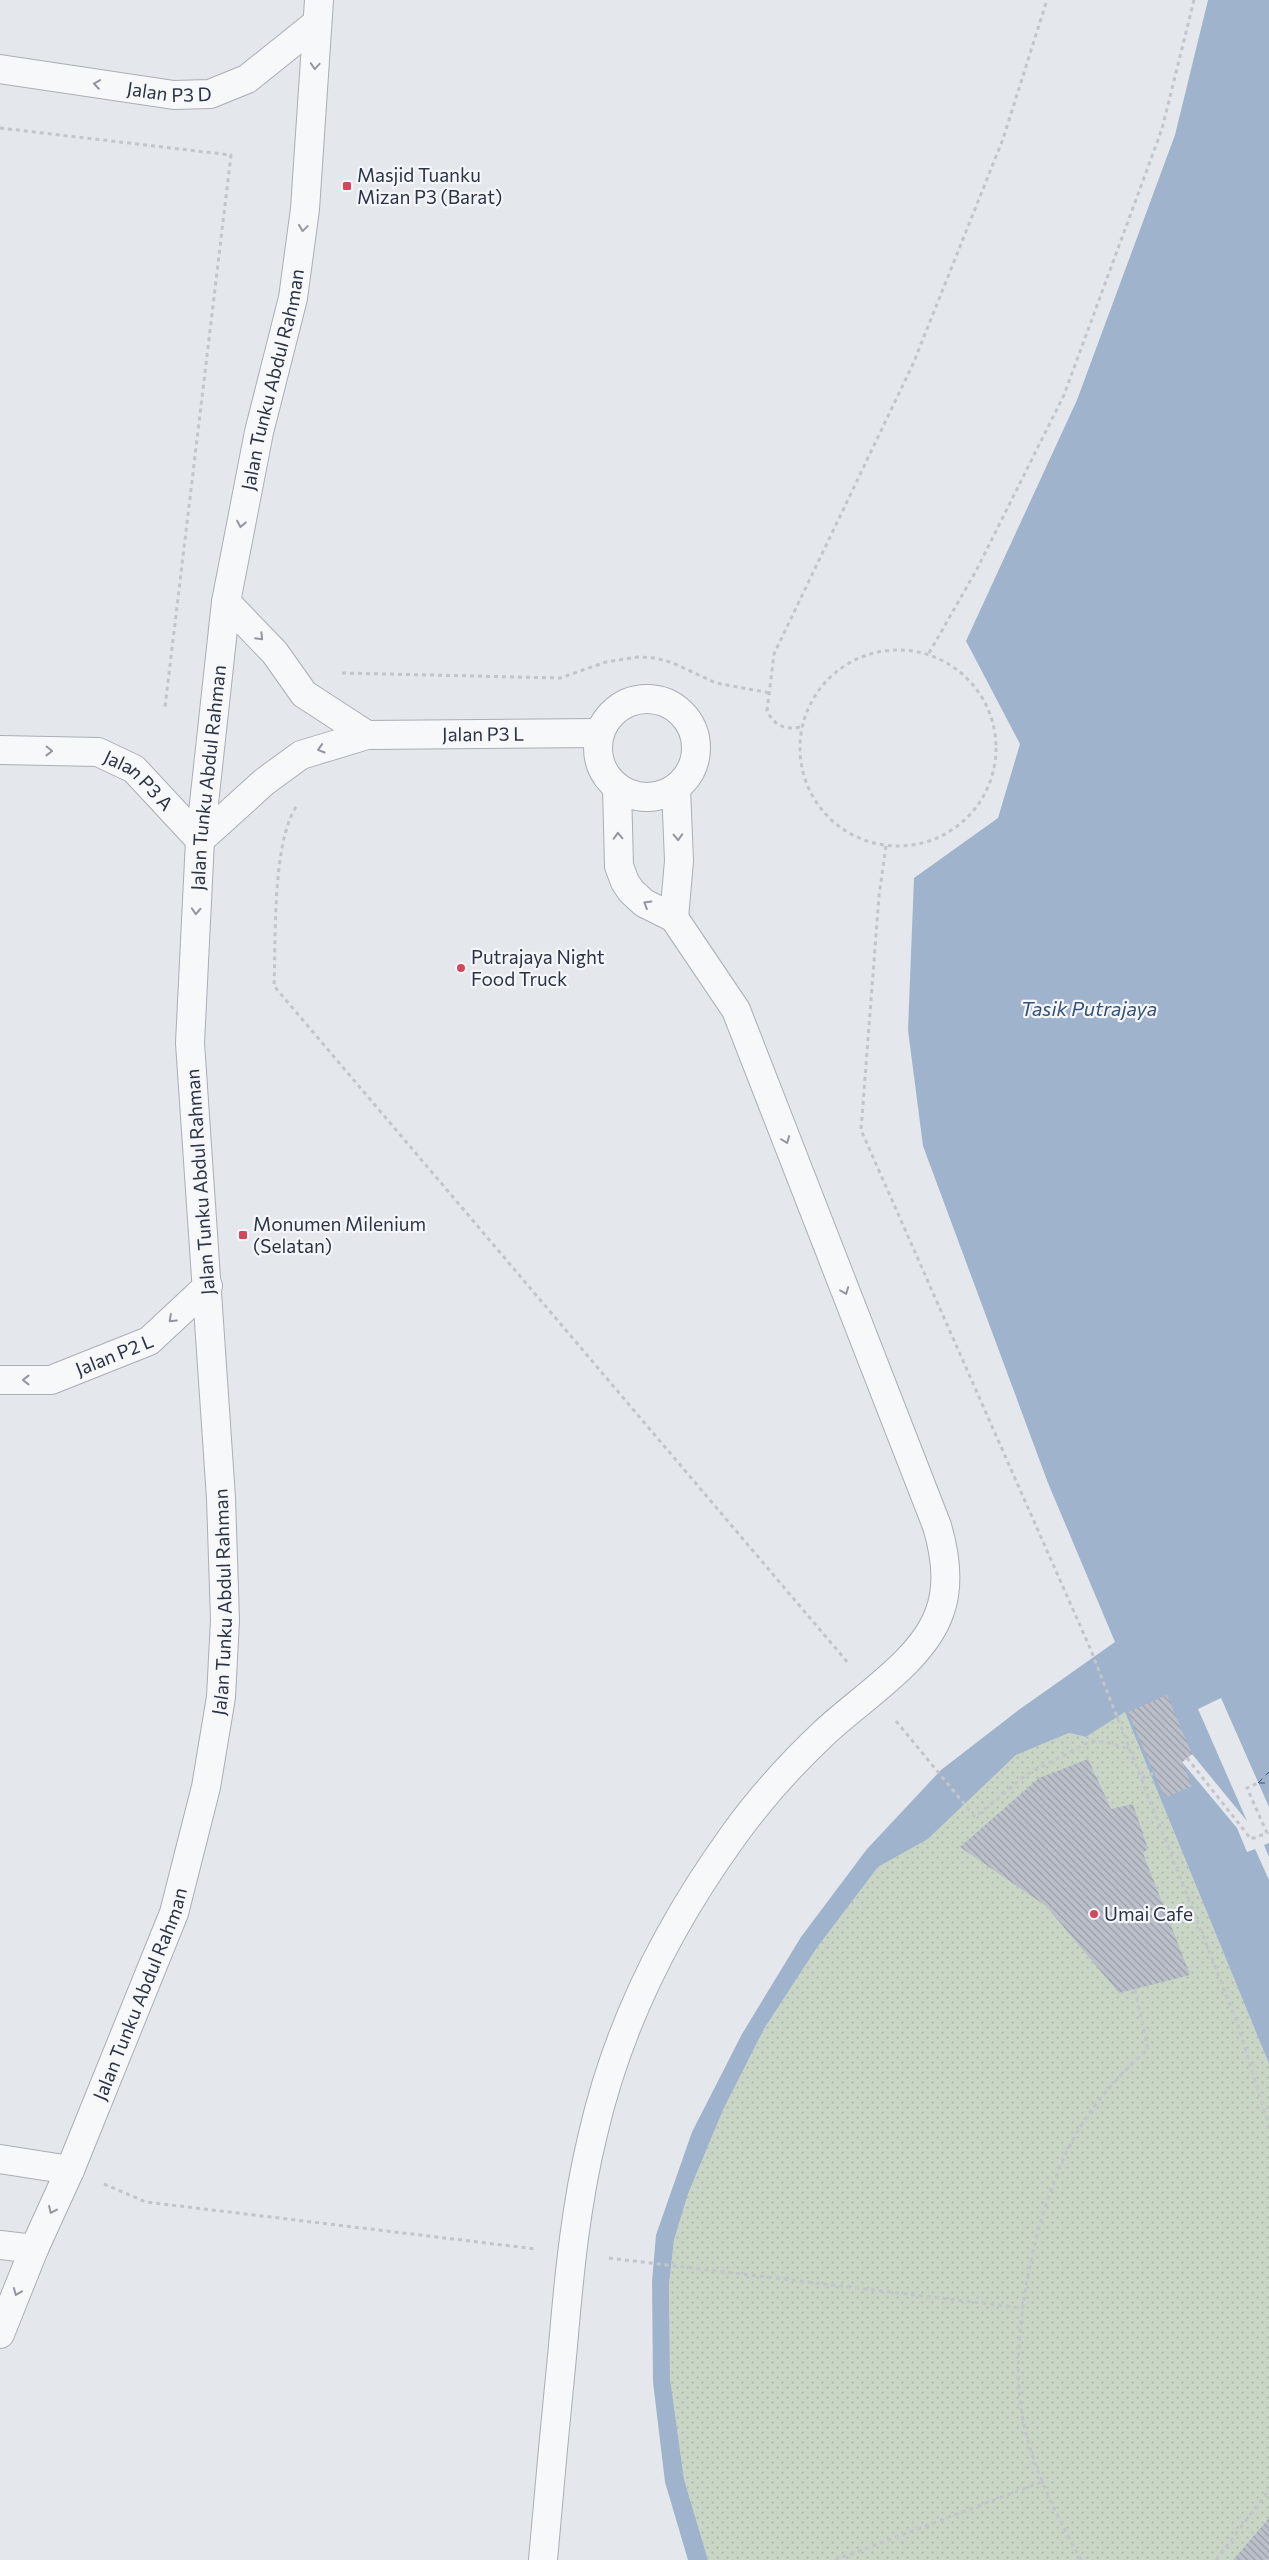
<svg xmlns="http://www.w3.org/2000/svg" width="1269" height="2560" font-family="Commissioner,sans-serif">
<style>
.grass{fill:url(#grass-dots)}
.water{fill:#9fb4cc}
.pier{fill:#e4e7ec}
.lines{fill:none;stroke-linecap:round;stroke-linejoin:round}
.ferry{stroke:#34527a;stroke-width:1;stroke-dasharray:6 5;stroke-linecap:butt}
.building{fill:url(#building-back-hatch)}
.minor-casing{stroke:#a9aeb7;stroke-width:30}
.path{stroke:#c2c5cb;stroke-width:3;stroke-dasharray:4 4;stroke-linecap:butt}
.minor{stroke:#f7f8fa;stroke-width:28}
.oneway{stroke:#9196a0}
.poi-dot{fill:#d1495b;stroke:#f4f6f9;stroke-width:2}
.labels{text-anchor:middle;stroke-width:4.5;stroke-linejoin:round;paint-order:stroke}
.street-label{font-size:19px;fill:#2b3445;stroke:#f4f6f9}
.poi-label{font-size:19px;fill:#2b3445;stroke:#f4f6f9;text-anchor:start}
.water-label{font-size:20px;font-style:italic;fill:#34527a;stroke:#f4f6f9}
</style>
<defs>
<pattern id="grass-dots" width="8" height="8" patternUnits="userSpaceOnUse" patternTransform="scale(1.25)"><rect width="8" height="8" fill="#c9d6c5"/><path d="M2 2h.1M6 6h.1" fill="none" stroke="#adb8ab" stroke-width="1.8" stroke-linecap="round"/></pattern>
<pattern id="building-back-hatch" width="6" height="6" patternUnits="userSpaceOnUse" patternTransform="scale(1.25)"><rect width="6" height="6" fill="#bbc0ca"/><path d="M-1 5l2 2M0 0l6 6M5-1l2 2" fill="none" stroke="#989da6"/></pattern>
</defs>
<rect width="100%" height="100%" fill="#e4e7ec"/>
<polygon class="grass" points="1125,1712 1269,2064 1269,2560 708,2560 684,2479 670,2378 669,2285 674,2240 688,2194 723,2110 764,2029 816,1949 878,1867 928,1839 1016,1755 1069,1733 1086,1737"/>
<polygon class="water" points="1208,0 1269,0 1269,2064 1125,1712 1086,1737 1069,1733 1016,1755 928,1839 878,1867 816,1949 764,2029 723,2110 688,2194 674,2240 669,2285 670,2378 684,2479 708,2560 688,2560 665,2482 653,2382 652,2282 656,2235 692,2132 742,2034 801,1937 867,1849 941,1770 1020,1709 1115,1642 1048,1483 923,1146 908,1030 914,878 998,818 1020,744 966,641 1077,400 1175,135"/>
<polygon class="pier" points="1221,1698 1269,1807 1269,1843 1264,1845 1269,1857 1269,1880 1255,1849 1247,1852 1237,1828 1182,1762 1192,1754 1247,1821 1198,1709"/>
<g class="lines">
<g class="ferry">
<polyline points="1258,1783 1269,1772"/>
<polyline points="1259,1783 1269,1783"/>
</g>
</g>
<g class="building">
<polygon points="1167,1695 1192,1754 1182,1762 1192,1786 1165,1798 1128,1712"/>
<polygon points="1088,1759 1111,1809 1133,1804 1148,1849 1143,1853 1190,1975 1119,1993 1046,1906 960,1847 1039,1778"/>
<polygon points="1269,2518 1269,2558 1267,2560 1233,2560"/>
</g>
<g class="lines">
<defs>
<g id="minor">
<path id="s1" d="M0,69L174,95L210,94L247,79L317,23"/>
<polyline points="226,602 275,653 304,694 367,735"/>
<circle cx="647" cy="748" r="49"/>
<path id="s2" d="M0,750L98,752L134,769L200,840L264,782L301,755L367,735L600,733"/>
<polyline points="674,918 679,861 676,788"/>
<path id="s3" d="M0,1380H51L149,1341L208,1286"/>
<polyline points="0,2159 70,2170"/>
<polyline points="0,2245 34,2249"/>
<path id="s4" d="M0,2334L34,2249L70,2170L174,1913L206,1787L221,1697L225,1620L221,1498L190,1043L200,840L226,602L259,432L293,298L305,209L319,0"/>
<path d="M543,2560C549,2489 556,2417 563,2346C569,2275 576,2203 593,2134C618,2025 668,1926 733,1836C760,1798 791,1764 825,1732C861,1698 924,1660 940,1611C950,1583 945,1553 937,1526L736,1010L674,918L644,903L631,891L625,882L619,866L617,788"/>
</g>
</defs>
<use href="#minor" class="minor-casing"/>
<g class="path">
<polyline points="0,128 231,155 165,707"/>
<circle cx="898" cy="748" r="98"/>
<polyline points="929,653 976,571 1064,395 1162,129 1194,0"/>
<polyline points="342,673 560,678 606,662 638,657 655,658 673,663 716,683 770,693"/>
<path d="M800,727C785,730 775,726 767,711L774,654L913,364L1003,139L1047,0"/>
<path d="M296,807C272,845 276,938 274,986L849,1664"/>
<polyline points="886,846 879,896 861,1130 1090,1648 1238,2025 1269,2126"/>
<polyline points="896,1721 975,1817 1026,1775 1091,1741 1107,1742 1130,1749"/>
<polyline points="1187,1758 1251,1839 1267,1833 1247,1788 1258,1783"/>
<polyline points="1142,1778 1154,1773"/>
<polyline points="104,2184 146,2202 536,2249"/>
<polyline points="609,2258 1023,2308"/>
<polyline points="835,2560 1042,2482"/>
<path d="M1081,2560C1058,2518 1036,2476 1025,2429C1004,2347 1036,2200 1079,2129C1098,2098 1121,2073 1148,2049L1135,1989"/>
<polyline points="1216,2560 1269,2490"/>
</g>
<use href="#minor" class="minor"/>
</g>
<defs><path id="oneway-chevron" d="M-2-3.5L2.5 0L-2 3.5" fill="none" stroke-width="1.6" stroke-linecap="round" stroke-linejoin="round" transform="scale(1.25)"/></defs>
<g class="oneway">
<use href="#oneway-chevron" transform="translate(315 66) rotate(94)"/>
<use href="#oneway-chevron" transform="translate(97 84) rotate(-171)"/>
<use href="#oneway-chevron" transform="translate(303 228) rotate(98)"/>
<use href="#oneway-chevron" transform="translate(241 524) rotate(101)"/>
<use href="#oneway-chevron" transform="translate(260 637) rotate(46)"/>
<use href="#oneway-chevron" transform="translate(321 749) rotate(163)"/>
<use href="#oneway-chevron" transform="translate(49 751) rotate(1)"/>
<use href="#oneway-chevron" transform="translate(618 836) rotate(-92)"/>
<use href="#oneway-chevron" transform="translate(678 837) rotate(88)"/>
<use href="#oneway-chevron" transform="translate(647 904) rotate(-149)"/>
<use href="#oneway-chevron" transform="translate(196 911) rotate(93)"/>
<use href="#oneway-chevron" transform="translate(786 1140) rotate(69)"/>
<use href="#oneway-chevron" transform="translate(845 1291) rotate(69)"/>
<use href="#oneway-chevron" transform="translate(172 1319) rotate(137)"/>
<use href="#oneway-chevron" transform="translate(26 1380) rotate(180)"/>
<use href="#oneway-chevron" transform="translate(52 2210) rotate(115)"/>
<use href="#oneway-chevron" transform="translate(17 2292) rotate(112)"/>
</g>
<g class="poi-dot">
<rect x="342" y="181" width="10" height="10" rx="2.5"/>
<circle cx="461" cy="968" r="5"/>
<rect x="238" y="1230" width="10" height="10" rx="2.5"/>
<circle cx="1094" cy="1914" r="5"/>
</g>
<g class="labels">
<g class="street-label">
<text dy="7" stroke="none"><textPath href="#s1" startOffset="171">Jalan P3 D</textPath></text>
<text dy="7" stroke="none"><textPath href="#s4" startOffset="2002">Jalan Tunku Abdul Rahman</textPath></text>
<text dy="7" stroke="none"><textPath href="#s2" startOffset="552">Jalan P3 L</textPath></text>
<text dy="7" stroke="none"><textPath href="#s4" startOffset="1598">Jalan Tunku Abdul Rahman</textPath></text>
<text dy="7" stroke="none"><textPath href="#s2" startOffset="148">Jalan P3 A</textPath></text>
<text transform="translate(200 1182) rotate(-94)" y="7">Jalan Tunku Abdul Rahman</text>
<text dy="7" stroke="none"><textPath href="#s3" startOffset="119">Jalan P2 L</textPath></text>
<text dy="7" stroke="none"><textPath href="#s4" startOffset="772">Jalan Tunku Abdul Rahman</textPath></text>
<text dy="7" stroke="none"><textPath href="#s4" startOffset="368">Jalan Tunku Abdul Rahman</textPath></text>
</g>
<g class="poi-label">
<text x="357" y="182">Masjid Tuanku<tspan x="357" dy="22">Mizan P3 (Barat)</tspan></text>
<text x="471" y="964">Putrajaya Night<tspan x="471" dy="22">Food Truck</tspan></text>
<text x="253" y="1231">Monumen Milenium<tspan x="253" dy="22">(Selatan)</tspan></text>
<text x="1104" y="1921">Umai Cafe</text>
</g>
<g class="water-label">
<text x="1089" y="1016">Tasik Putrajaya</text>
</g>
</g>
</svg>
